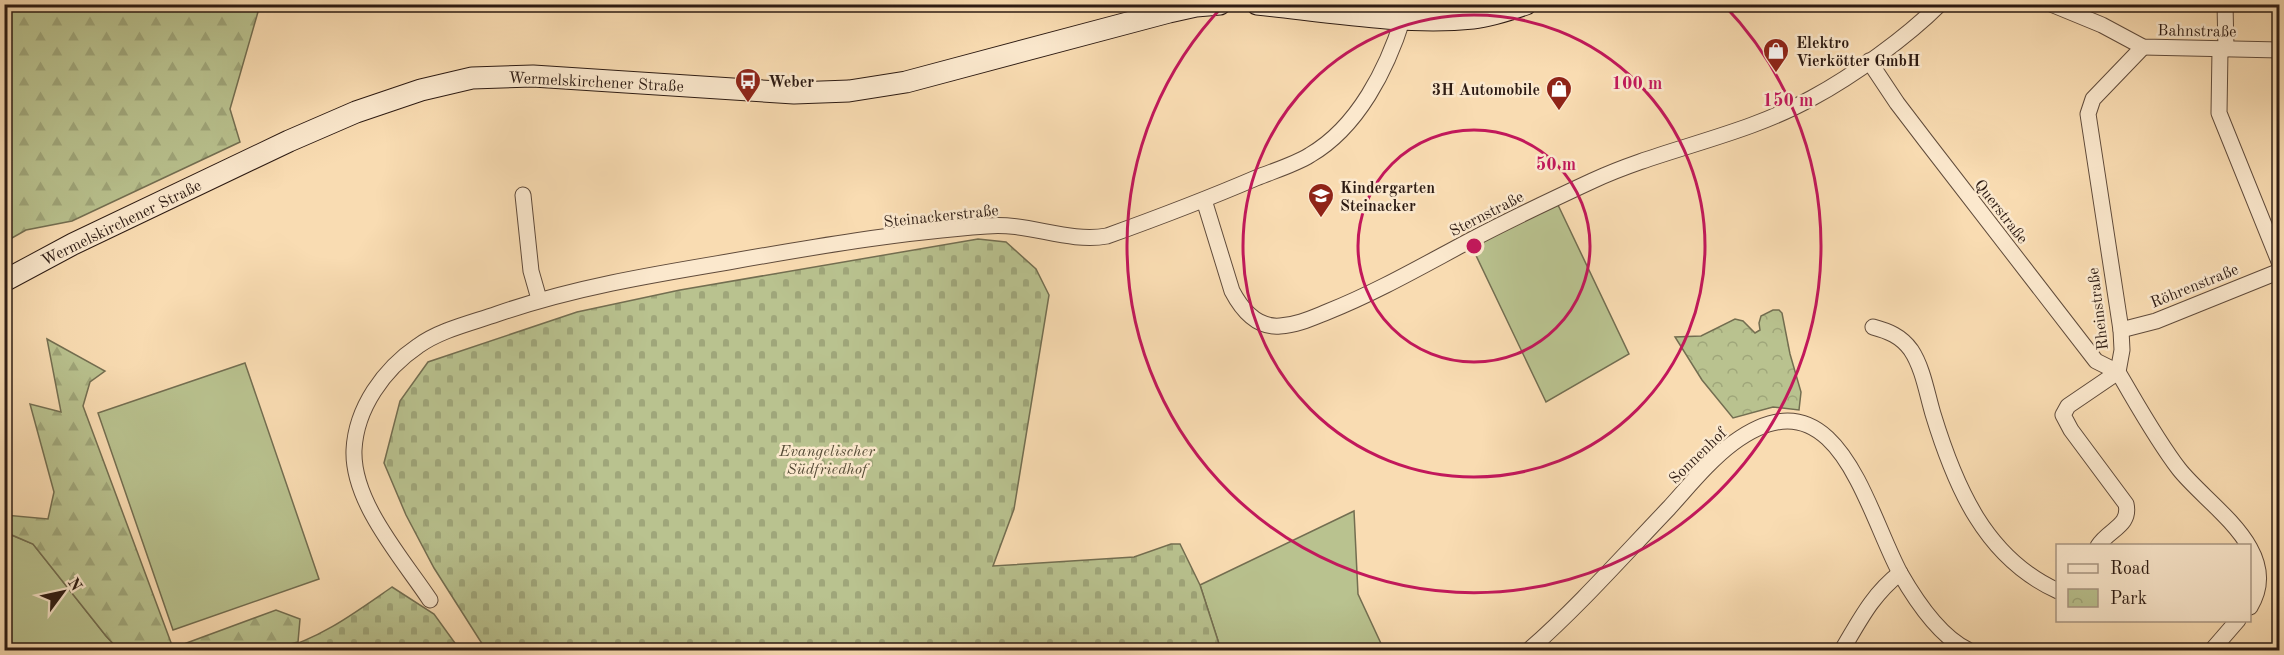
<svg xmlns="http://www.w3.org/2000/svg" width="2284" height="655" font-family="'Old Standard TT',serif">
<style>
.grass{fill:#b9c28f;stroke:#736e51;stroke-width:1.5}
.forest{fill:url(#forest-firs);stroke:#736e51;stroke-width:1.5}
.cemetery{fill:url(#cemetery-stones);stroke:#736e51;stroke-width:1.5}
.park{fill:url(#park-crowns);stroke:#736e51;stroke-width:1.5}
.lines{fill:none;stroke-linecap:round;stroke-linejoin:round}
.minor-casing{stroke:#604b3b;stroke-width:17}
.secondary-casing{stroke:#2d1b13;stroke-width:23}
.minor{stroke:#fbe8cd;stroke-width:15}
.secondary{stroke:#fbe8cd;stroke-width:21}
.ring{fill:none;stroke:#c2185b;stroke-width:3}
.labels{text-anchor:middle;stroke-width:5;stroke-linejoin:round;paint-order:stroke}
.street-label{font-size:16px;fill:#2d1b13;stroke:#fbe8cd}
.poi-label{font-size:16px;font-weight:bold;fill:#2d1b13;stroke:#fbe8cd;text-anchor:start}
.park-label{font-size:16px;font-style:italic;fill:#574d38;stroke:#fbe8cd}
.centre{fill:#c2185b;stroke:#fbe8cd;stroke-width:3}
.ring-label{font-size:18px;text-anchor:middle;font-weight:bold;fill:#c2185b;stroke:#fbe8cd;stroke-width:5;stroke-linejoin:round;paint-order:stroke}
</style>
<defs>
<pattern id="forest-firs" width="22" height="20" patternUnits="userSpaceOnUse" patternTransform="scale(1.5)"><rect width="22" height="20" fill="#b9c28f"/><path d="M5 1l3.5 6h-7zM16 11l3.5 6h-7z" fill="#9fa67a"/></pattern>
<pattern id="cemetery-stones" width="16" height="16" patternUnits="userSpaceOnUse" patternTransform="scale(1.5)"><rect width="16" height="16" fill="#b9c28f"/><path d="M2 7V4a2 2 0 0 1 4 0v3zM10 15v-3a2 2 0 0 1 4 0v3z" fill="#9fa67a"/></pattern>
<pattern id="park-crowns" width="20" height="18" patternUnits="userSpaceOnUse" patternTransform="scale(1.5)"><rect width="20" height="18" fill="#b9c28f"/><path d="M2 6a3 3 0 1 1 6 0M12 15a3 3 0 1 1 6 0" fill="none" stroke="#9fa67a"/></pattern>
</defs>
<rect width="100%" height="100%" fill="#f9dcb2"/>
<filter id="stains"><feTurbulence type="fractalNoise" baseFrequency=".00333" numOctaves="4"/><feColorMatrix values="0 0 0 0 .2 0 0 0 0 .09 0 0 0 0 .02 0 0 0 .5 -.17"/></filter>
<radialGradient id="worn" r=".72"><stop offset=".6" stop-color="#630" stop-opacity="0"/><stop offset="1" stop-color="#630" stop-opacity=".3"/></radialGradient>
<g class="grass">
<polygon points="1558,205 1629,354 1546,402 1471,245"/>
<polygon points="245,363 319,579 173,630 98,413"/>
<polygon points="1354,511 1358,594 1384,650 1221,650 1200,585"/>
<polygon points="4,532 33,544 106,636 119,650 5,650"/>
</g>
<g class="forest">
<polygon points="5,4 260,5 230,109 240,142 72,221 26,230 5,242"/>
<polygon points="47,339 105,371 90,382 83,406 173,648 276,610 300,619 298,642 266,650 119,650 106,636 33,544 5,532 5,515 48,519 54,492 30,404 61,412"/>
</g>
<g class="cemetery">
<polygon points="978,239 1006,242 1036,269 1049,295 1014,509 993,566 1134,557 1171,544 1180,544 1200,585 1221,650 486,650 434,568 406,515 384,463 400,401 428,362 577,312 680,290"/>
<path d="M392,587L434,614L460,650H277C320,639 356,612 392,587Z"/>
</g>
<polygon class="park" points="1773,310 1779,310 1782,313 1790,354 1801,392 1799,410 1773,407 1733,418 1702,380 1675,337 1701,336 1735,319 1743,321 1755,333 1760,330 1759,323 1761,316"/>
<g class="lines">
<defs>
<g id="minor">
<polyline points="2051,4 2102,25 2143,47 2280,50"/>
<polyline points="2225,4 2226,49"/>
<path d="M2143,47L2093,99L2088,114L2121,330L2122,350L2118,372C2137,404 2156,439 2179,469C2208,506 2284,551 2250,607"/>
<polyline points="2220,50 2219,113 2280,264"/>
<polyline points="1869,61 1897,103 1926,141 2096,361 2118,372"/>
<polyline points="523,195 531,271 539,299"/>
<path d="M1204,200L1232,291C1242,310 1257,328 1280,326C1297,325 1312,318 1327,312C1377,292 1422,266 1469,241C1509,220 1551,200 1592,181C1663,148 1742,137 1812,98C1853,76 1907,37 1940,4"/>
<path d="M1873,327C1888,331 1901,336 1911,350C1923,368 1927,394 1933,414C1955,486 1985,558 2058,591"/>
<polyline points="2121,330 2156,321 2280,271"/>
<path d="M2098,546C2109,529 2131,526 2126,504L2071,430L2063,415L2068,406L2118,372"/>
<path d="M430,600C402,558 352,502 354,450C356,408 384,369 418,346C440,330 471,323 497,314C572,288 650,275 728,262C813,247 900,232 987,226C1028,222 1067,243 1107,236C1157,218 1207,199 1256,178C1273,171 1294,165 1310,155C1358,127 1387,69 1403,18"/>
<path d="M1529,650C1579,606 1623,556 1669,508C1689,486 1709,461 1733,443C1836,367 1865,507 1900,573C1916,601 1939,636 1968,650"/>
<path d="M1842,650C1860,620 1872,595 1900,573"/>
<polyline points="2212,650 2238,620"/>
</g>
<g id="secondary">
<path d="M1257,4C1324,11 1406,25 1473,18C1491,16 1509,10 1526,4"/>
<polyline points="4,281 73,244 289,141 356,112 421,90 472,78 533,76 794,93 849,91 906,82 1169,12 1196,6 1220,4"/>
</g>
</defs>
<use href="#minor" class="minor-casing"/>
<use href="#secondary" class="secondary-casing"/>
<use href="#minor" class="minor"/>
<use href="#secondary" class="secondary"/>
</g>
<g class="ring">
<circle cx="1474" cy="246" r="116"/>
<circle cx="1474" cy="246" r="231"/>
<path d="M1724 5A347 347 0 1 1 1224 5"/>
</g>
<defs>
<symbol id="shop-pin" viewBox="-11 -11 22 30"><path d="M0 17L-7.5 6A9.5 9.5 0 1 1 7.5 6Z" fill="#8f2418" stroke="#fbe8cd"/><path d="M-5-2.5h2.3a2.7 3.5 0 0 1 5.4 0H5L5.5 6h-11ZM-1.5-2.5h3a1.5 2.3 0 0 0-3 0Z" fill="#fff"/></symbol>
<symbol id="bus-pin" viewBox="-11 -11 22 30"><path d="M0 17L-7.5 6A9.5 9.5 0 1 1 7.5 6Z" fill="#8f2418" stroke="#fbe8cd"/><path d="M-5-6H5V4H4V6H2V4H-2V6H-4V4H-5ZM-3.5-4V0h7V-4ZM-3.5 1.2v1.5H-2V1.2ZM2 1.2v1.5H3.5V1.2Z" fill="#fff"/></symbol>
<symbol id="school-pin" viewBox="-11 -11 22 30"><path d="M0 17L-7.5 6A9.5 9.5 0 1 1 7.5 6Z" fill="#8f2418" stroke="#fbe8cd"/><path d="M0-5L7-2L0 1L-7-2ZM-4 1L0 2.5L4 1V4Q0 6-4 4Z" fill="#fff"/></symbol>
</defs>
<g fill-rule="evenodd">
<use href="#shop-pin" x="1761" y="36" width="30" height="40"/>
<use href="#bus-pin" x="733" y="66" width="30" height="40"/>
<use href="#shop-pin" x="1544" y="74" width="30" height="40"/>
<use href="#school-pin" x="1306" y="181" width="30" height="40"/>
</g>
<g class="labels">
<g class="street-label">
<text transform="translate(2197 30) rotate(1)" y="6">Bahnstraße</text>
<text transform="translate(596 81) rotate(3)" y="6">Wermelskirchener Straße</text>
<text transform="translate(2002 211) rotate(52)" y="6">Querstraße</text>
<text transform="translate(1486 213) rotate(-27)" y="6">Sternstraße</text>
<text transform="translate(941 215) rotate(-6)" y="6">Steinackerstraße</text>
<text transform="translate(121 222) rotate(-26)" y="6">Wermelskirchener Straße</text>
<text transform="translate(2194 285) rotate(-22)" y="6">Röhrenstraße</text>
<text transform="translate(2097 309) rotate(-97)" y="6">Rheinstraße</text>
<text transform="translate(1697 455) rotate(-44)" y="6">Sonnenhof</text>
</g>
<g class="poi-label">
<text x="1796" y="48">Elektro<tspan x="1796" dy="18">Vierkötter GmbH</tspan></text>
<text x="768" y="87">Weber</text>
<text x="1540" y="95" text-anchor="end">3H Automobile</text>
<text x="1340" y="193">Kindergarten<tspan x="1340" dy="18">Steinacker</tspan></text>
</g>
<g class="park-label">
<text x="827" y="456">Evangelischer<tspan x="827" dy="18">Südfriedhof</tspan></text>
</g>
</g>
<circle cx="1474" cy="246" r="9" class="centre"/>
<g class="ring-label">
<text x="1637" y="89">100 m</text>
<text x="1788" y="106">150 m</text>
<text x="1556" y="170">50 m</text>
</g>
<rect width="2284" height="655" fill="none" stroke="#f9dcb2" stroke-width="24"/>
<rect x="6" y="6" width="2272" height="643" fill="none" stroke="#2d1b13" stroke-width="3"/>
<rect x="12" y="12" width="2260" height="631" fill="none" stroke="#2d1b13" stroke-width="1.5"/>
<rect x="2056" y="544" width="195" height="78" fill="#fbe8cd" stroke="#a99683" stroke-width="1.5"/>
<rect x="2068" y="564" width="30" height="9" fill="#fbe8cd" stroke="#a99683" stroke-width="1.5"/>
<text x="2110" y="574" font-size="18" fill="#2d1b13">Road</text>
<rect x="2068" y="589" width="30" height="18" fill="url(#park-crowns)" stroke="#a99683" stroke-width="1.5"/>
<text x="2110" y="604" font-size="18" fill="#2d1b13">Park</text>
<g transform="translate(63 592) rotate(57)" stroke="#fbe8cd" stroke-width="4.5" paint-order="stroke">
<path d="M0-4.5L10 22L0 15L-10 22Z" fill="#2d1b13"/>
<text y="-9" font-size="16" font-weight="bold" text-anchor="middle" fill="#2d1b13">N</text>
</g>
<rect width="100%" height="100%" filter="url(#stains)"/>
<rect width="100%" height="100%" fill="url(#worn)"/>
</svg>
